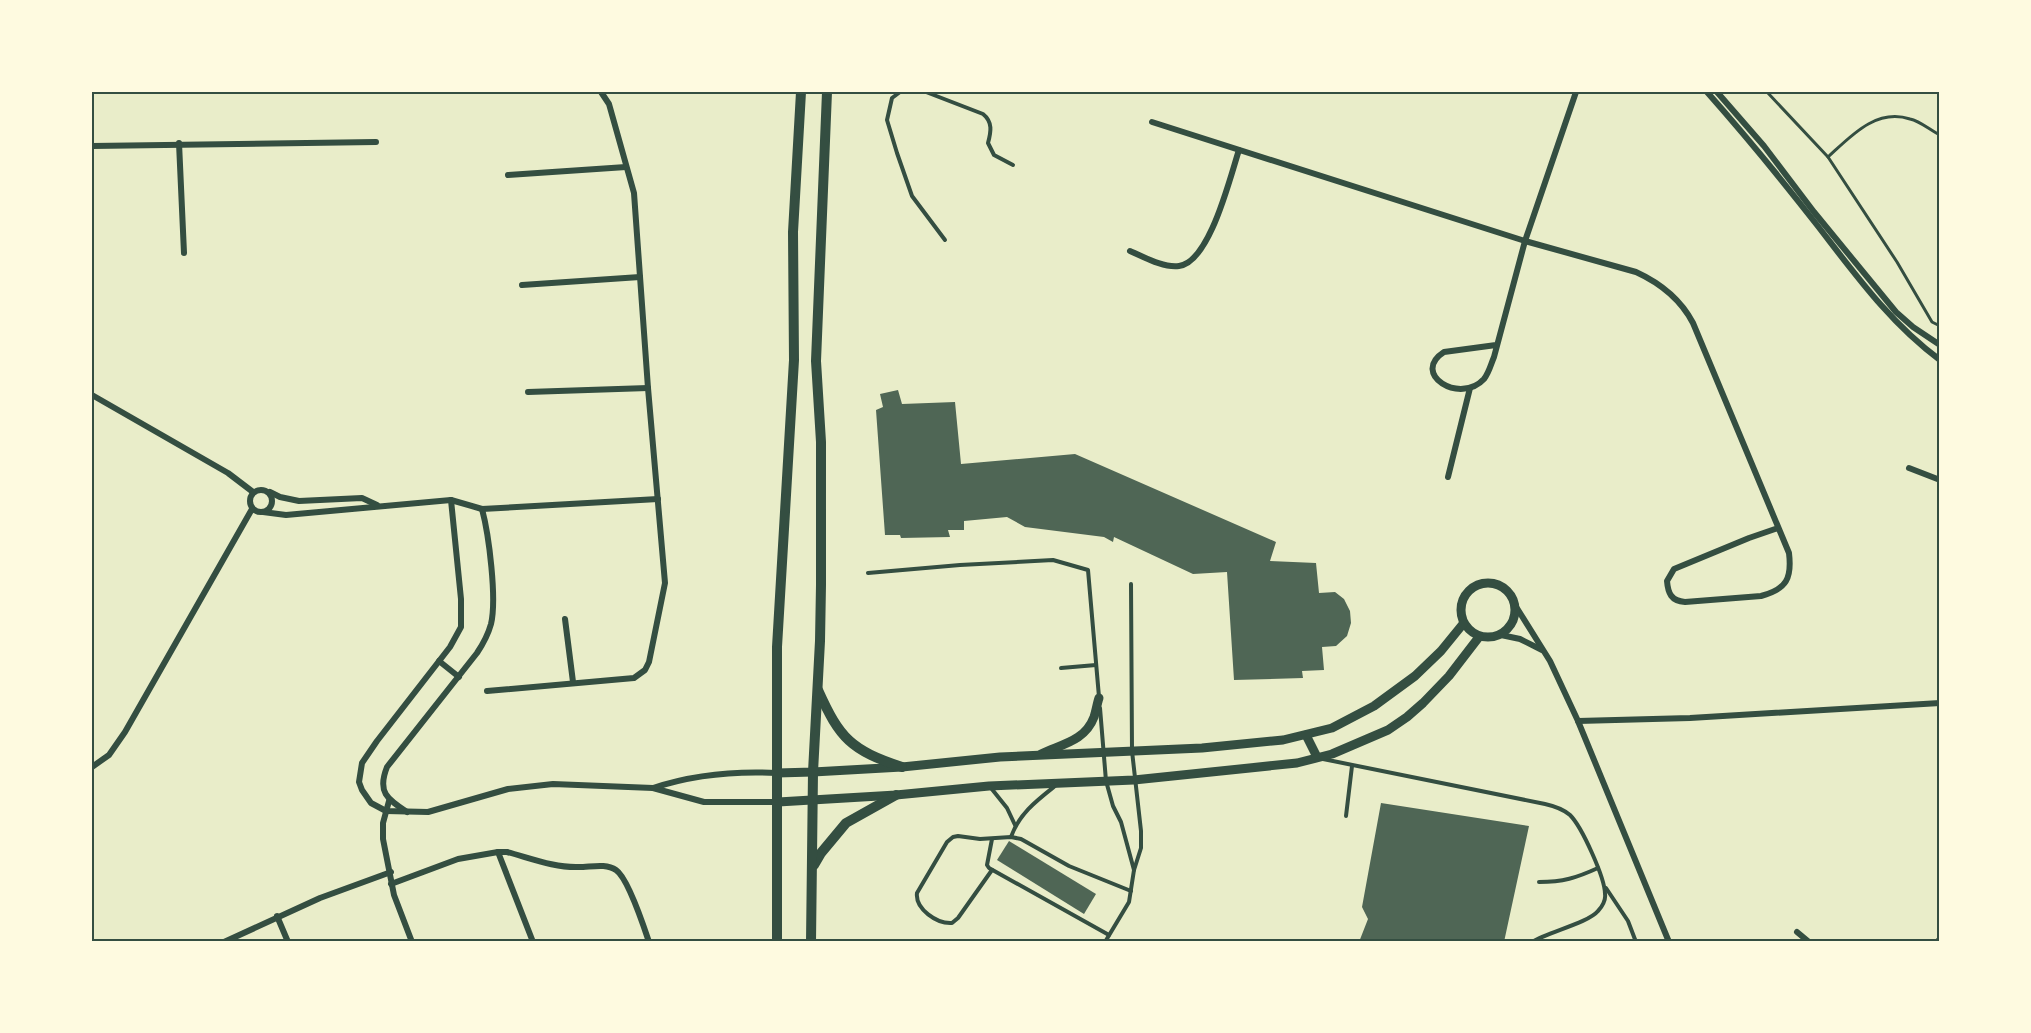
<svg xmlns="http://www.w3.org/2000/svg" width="2031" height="1033" font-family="'Times New Roman',serif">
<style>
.building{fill:#4f6655}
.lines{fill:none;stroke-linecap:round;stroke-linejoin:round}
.path{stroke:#344e41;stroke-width:3}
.service{stroke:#344e41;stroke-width:4}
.minor{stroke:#344e41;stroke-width:6}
.tertiary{stroke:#344e41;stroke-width:9}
.secondary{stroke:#344e41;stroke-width:10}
.neatline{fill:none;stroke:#344e41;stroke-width:2}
</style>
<rect width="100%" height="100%" fill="#e9edc9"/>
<g class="building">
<polygon points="898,390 902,404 955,402 961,464 1075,454 1276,542 1270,561 1316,563 1319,593 1335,592 1344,599 1350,611 1351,623 1347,636 1336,646 1322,647 1324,670 1302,671 1303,678 1234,680 1227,572 1193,574 1114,537 1113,542 1104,537 1025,527 1007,517 964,521 964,530 948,530 950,537 901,538 900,535 885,535 876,410 883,407 880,394"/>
<polygon points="1381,803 1529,826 1504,942 1359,942 1368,919 1362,907"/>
<polygon points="1009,841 1096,894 1084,914 997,860"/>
</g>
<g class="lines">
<g class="path">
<polyline points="1767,92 1828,157 1897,262 1932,322 1940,326"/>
<path d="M1828,157C1851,136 1876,108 1910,119C1920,121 1930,130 1940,135"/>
</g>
<g class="service">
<polyline points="900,92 892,98 887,120 897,153 912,196 945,240"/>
<path d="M926,92L983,114C993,122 991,132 988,143L994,155L1013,165"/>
<polyline points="868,573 960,565 1053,560 1088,570 1099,697"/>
<polyline points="1061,668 1096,665"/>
<polyline points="1100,708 1106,781 1113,806 1121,822 1134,870"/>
<path d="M1323,759L1545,804C1554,806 1563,809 1570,815C1582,827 1605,878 1605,894C1606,900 1602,907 1598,911C1588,923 1548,932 1532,942"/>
<polyline points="991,788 1007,808 1015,825"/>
<polyline points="1346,816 1352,766"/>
<path d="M1011,837C1019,814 1036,801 1055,786"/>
<polyline points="992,839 987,865 989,868 1109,935"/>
<path d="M992,870L958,918L952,923C937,924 915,909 917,893L947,842L953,837L958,836L980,839L1011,837L1021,839L1069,866L1131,891"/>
<path d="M1539,882C1563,882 1576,878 1598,868"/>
<polyline points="1606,888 1628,921 1636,942"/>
<polyline points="1105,942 1129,902 1134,870 1141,848 1141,831 1132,751 1131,584"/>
</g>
<g class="minor">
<path d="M1707,92C1745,135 1782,180 1817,225C1855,274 1890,323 1940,360"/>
<polyline points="1717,92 1764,146 1814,212 1896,312 1913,327 1940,345"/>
<path d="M1152,122L1525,241L1636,272C1660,283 1681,300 1693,323L1789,553C1792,578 1787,589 1761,596L1685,602C1671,601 1668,593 1667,581L1674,569L1749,538L1778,528"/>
<polyline points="179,143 184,253"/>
<polyline points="92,146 376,142"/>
<polyline points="508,175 626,167"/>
<path d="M1130,251C1144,257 1163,268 1179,266C1210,262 1230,177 1239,150"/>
<polyline points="522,285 640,277"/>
<path d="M1496,345L1444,352C1410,374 1460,405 1484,379C1489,373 1491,364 1494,357L1525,241L1576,92"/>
<polyline points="528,392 648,388"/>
<polyline points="92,395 228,473 253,492"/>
<polyline points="1909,468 1940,480"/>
<polyline points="1448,477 1470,388"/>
<circle cx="261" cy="501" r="11"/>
<polyline points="270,492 280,497 299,501 362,498 377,505"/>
<polyline points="451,500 461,599 461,627 450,647 377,741 362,763 359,782 362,790 371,803 386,811 428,812 508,789 553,784 653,788 704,802 778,802"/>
<polyline points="263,512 286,515 451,500 482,509 658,499"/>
<polyline points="1515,605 1550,661 1578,721 1669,942"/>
<polyline points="565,619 573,682"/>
<polyline points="1501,635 1520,639 1542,650"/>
<polyline points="439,661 459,677"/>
<polyline points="487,691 634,678 645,670 649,662 665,583 648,388 634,193 609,104 601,92"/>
<polyline points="1578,721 1690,718 1940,703"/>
<polyline points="92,767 109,755 125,732 252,509"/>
<path d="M653,788C692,775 737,771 777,773"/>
<polyline points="389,801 383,823 383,839 394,895 412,942"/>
<path d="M407,812C387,799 377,792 387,767L477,653C483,644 488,635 491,624C497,599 489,535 482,509"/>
<path d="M498,852H507C530,858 555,868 579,867C591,867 606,863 616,870C628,878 644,927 649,942"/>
<polyline points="391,884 458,859 498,852 533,942"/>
<polyline points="277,916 288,942"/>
<polyline points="1797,932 1809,942"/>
<polyline points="224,942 320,898 391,872"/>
<polyline points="1937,942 1940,939"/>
</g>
<g class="tertiary">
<circle cx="1488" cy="610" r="27"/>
<polyline points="1306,735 1317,757"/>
<path d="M1041,754C1062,744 1085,741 1094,717C1096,711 1097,704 1099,698"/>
<polyline points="777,773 813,772 902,767 1000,757 1202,748 1283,740 1332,728 1374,706 1415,676 1441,651 1463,624"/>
<polyline points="778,802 896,795 989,786 1134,780 1297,763 1332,754 1388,730 1407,717 1423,703 1449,676 1479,637"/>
</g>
<g class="secondary">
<path d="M818,690C840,739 851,750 902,767"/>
<polyline points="814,865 821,853 846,823 896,795"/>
<polyline points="777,942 777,647 794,360 793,232 801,92"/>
<polyline points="811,942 813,772 820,641 821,585 821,442 816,361 827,92"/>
</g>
</g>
<rect width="2031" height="1033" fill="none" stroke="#fefae0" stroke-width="186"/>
<rect x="93" y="93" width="1845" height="847" class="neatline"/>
</svg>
